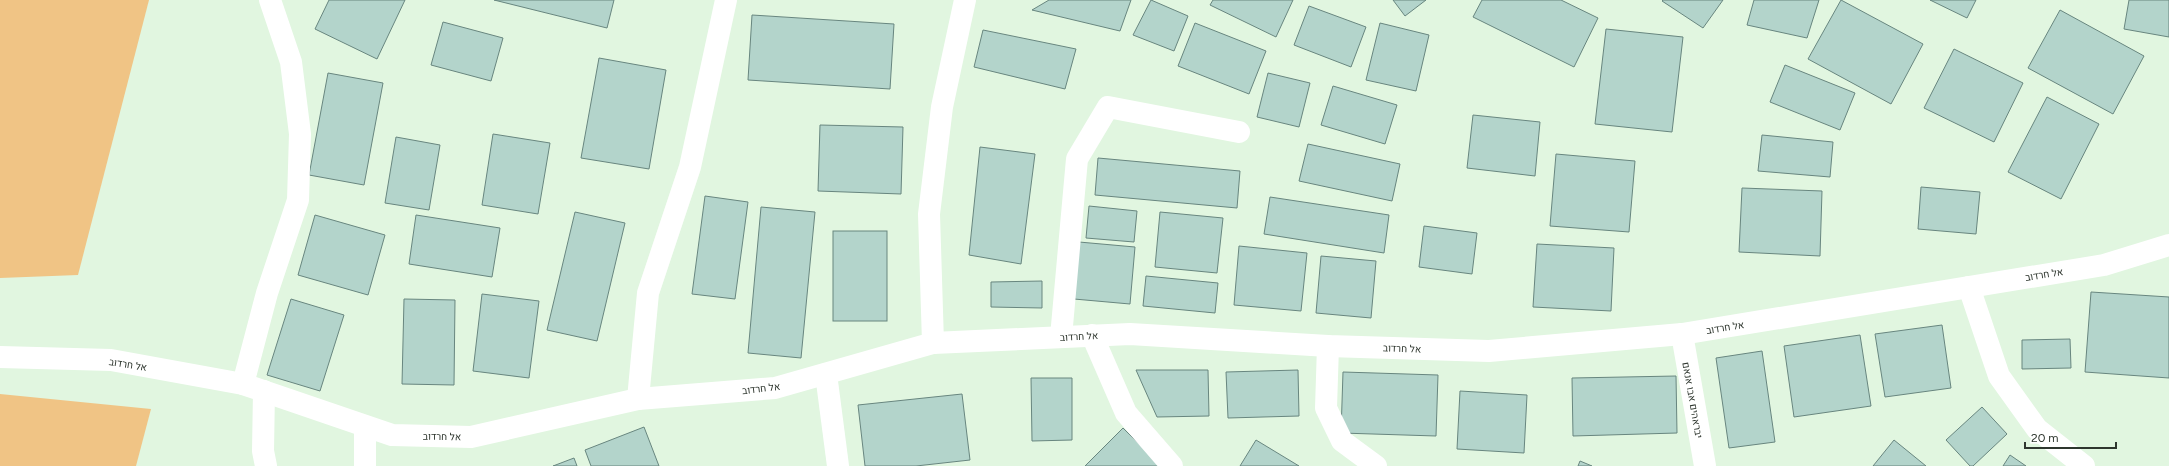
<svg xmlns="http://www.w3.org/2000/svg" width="2169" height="466" font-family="Figtree,Heebo,sans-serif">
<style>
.green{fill:#f0c485}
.building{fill:#b3d4cb;stroke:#68867f}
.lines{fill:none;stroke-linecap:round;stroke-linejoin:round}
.minor{stroke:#fff;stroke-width:22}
.labels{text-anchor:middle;stroke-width:3;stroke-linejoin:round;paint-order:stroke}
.street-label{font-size:10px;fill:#2e362e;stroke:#fff}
</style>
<rect width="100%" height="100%" fill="#e1f6e0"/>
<g class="green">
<polygon points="0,0 149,0 78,275 0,278"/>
<polygon points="0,394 151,409 136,466 0,466"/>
</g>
<g class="building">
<polygon points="329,0 405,0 377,59 315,29"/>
<polygon points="494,0 614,0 607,28"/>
<polygon points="1049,0 1131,0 1120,31 1032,10"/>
<polygon points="1151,0 1188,16 1174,51 1133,35"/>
<polygon points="1213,0 1293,0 1276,37 1210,5"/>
<polygon points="1393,0 1426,0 1405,16"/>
<polygon points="1482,0 1561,0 1598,18 1574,67 1473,17"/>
<polygon points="1663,0 1723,0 1703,28 1662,1"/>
<polygon points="1754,0 1819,0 1807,38 1747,25"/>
<polygon points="1841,0 1923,44 1891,104 1808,59"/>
<polygon points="1930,0 1976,0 1967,18"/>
<polygon points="2129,0 2169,0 2169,37 2124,29"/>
<polygon points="1309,6 1366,27 1351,67 1294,45"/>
<polygon points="2060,10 2144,56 2113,114 2028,68"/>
<polygon points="752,15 894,24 890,89 748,80"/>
<polygon points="443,22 503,38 491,81 431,65"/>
<polygon points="1195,23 1266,51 1249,94 1178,66"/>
<polygon points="1380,23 1429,35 1416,91 1366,80"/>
<polygon points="1606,29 1683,37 1672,132 1595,124"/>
<polygon points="983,30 1076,49 1065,89 974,67"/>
<polygon points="1954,49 2023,83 1994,142 1924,108"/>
<polygon points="599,58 666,70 649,169 581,158"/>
<polygon points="1785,65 1855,93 1840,130 1770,102"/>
<polygon points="328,73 383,83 364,185 309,175"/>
<polygon points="1268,73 1310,83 1299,127 1257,117"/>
<polygon points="1333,86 1397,105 1385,144 1321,125"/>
<polygon points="2047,97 2099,124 2061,199 2008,172"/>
<polygon points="1473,115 1540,122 1535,176 1467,168"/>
<polygon points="820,125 903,127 901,194 818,191"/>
<polygon points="493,134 550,143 538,214 482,205"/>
<polygon points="1762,135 1833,142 1830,177 1758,171"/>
<polygon points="396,137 440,145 429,210 385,203"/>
<polygon points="1308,144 1400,164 1392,201 1299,181"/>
<polygon points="980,147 1035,154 1021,264 969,255"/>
<polygon points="1556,154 1635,161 1629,232 1550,226"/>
<polygon points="1098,158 1240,171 1237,208 1095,195"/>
<polygon points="1921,187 1980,192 1976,234 1918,229"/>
<polygon points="1742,188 1822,191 1820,256 1739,252"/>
<polygon points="705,196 748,202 735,299 692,294"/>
<polygon points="1270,197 1389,215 1384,253 1264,234"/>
<polygon points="1089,206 1137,211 1134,242 1086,238"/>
<polygon points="761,207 815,212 801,358 748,353"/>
<polygon points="575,212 625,223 597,341 547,330"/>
<polygon points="1160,212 1223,218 1217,273 1155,267"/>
<polygon points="315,215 385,235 368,295 298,275"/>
<polygon points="416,215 500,228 492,277 409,264"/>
<polygon points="1424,226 1477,233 1472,274 1419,267"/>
<rect x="833" y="231" width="54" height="90"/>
<polygon points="1079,242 1135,247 1130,304 1074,299"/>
<polygon points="1537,244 1614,248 1611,311 1533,307"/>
<polygon points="1239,246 1307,253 1301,311 1234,305"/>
<polygon points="1321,256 1376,261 1371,318 1316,313"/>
<polygon points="1146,276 1218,283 1215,313 1143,306"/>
<polygon points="1042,281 1042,308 991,307 991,282"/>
<polygon points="2091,292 2169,297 2169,378 2085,372"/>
<polygon points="482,294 539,301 529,378 473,371"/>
<polygon points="291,299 344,315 320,391 267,375"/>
<polygon points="404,299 455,300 454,385 402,384"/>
<polygon points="1942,325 1951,388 1885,397 1875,334"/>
<polygon points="1860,335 1871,406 1794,417 1784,346"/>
<polygon points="2070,339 2071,368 2022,369 2022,340"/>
<polygon points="1762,351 1775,442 1729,448 1716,358"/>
<polygon points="1136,370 1208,370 1209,416 1157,417"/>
<polygon points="1298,370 1299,416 1228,418 1226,372"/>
<polygon points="1343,372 1438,375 1436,436 1341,433"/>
<polygon points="1676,376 1677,433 1573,436 1572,378"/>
<polygon points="1031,378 1072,378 1072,440 1032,441"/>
<polygon points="1460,391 1527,395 1524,453 1457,449"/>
<polygon points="962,394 970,460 916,466 865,466 858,405"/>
<polygon points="1982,407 2007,434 1973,466 1970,466 1946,440"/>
<polygon points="644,427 659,466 591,466 585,450"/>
<polygon points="1123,428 1159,464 1157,466 1085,466"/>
<polygon points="1256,440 1299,466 1240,466"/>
<polygon points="1894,440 1926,466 1873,466"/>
<polygon points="2010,455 2026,466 2003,466"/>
<polygon points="574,458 577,466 553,466"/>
<polygon points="1580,461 1592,466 1578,466"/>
</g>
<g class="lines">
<g class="minor">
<polyline points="1969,287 1999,376 2037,429 2084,466"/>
<polyline points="1682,334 1705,466"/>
<polyline points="1092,335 1126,413 1172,466"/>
<polyline points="1061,337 1077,159 1108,107 1239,132"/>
<polyline points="933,343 929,214 942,107 965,0"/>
<polyline points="1328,346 1326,408 1342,441 1376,466"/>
<polyline points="0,357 111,360 243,384 392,435 471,437 638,399 775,388 933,343 1130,334 1328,346 1489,351 1682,334 2104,265 2169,245"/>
<polyline points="826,374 838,466"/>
<polyline points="243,384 267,293 298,200 300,134 291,62 270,0"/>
<polyline points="264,391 263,451 266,466"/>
<polyline points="638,399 648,293 690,167 726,0"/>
<polyline points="365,466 365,427"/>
</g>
</g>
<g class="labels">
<g class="street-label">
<text transform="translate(2044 274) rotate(-9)" y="4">אל חרדוב</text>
<text transform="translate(1725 327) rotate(-9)" y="4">אל חרדוב</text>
<text transform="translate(1079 336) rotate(-3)" y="4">אל חרדוב</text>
<text transform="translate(1402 348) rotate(2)" y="4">אל חרדוב</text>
<text transform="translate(128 364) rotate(9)" y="4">אל חרדוב</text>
<text transform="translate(761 388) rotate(-7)" y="4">אל חרדוב</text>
<text transform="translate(1693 400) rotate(80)" y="4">יבראהים אבו אנאם</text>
<text transform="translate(442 436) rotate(1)" y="4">אל חרדוב</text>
</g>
</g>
<path d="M2025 442v6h91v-6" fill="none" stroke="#2e362e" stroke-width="2"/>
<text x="2031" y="442" font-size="12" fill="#2e362e" stroke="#ffffff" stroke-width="3" paint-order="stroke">20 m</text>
</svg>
